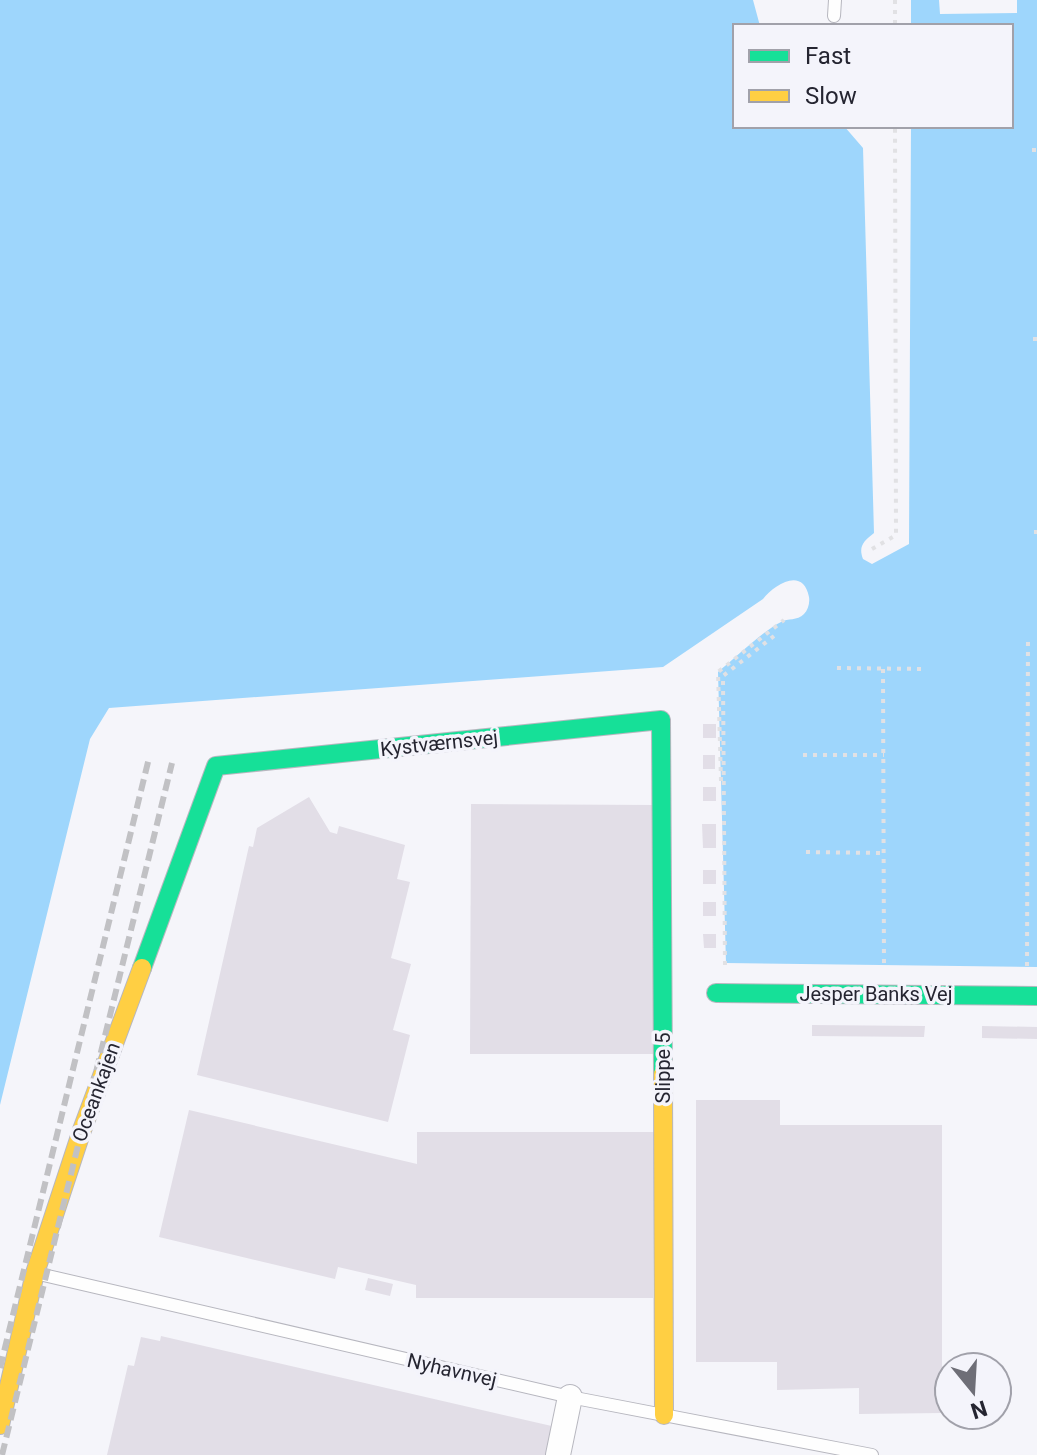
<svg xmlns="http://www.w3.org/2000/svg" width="1037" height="1455" font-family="Roboto,sans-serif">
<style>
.water{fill:#9ed6fc}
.building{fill:#e2dee7}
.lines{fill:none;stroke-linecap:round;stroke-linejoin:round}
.lane-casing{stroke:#b7b7bf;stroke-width:14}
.street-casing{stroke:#b7b7bf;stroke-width:26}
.fast-casing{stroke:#b7b7bf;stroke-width:20}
.slow-casing{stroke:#b7b7bf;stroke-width:20}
.path{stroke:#e1e1e4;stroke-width:4;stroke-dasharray:4 6;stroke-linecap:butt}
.lane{stroke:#fefefe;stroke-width:12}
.street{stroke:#fefefe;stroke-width:24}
.fast{stroke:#16e098;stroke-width:18}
.slow{stroke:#ffcf43;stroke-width:18}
.rail{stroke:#c1c1c4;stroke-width:6;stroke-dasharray:12 6;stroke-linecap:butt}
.labels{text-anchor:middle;stroke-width:7;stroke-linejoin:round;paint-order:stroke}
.street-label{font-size:20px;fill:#252531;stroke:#f4f4fb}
</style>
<rect width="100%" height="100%" fill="#f5f5fa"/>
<path class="water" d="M0,0H753L760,26H735V126H844L863,148L874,533C864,541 858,546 863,559L872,564L909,544L911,126H1011V26H911V0H939L940,14L1017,13V0H1037V967L726,963L718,672C734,659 764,630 781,622C788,618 797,621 804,614C808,610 810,603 809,597C803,566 774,585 763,599L663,667L109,708L90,739L0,1105Z"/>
<g class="building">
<rect x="703" y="724" width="13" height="14"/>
<rect x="703" y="755" width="12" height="14"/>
<rect x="703" y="787" width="13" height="14"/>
<polygon points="309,797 330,832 337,834 339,826 405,845 397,879 410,882 391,958 411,964 393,1030 410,1035 388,1122 197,1075 249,846 253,847 257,828"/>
<polygon points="471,804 655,805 653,1054 470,1054"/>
<polygon points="702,824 716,824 716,848 703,848"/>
<rect x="703" y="870" width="13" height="14"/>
<rect x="703" y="902" width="13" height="14"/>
<polygon points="703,934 716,934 716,948 704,948"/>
<polygon points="812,1025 925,1026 924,1037 812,1036"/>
<polygon points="982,1026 1037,1027 1037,1039 982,1038"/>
<polygon points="696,1100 780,1100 780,1125 942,1125 942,1413 859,1414 859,1388 777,1390 777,1362 696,1362"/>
<polygon points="189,1110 417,1164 417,1132 654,1132 653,1298 416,1298 416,1285 338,1267 335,1279 159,1237"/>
<polygon points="368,1278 393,1284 390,1296 365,1290"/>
<polygon points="161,1336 556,1427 549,1455 107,1455 128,1365 134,1366 141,1337 160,1341"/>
</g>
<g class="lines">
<defs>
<g id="lane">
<polyline points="834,16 835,0"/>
<polyline points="39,1274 570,1397 872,1455"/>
</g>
<polyline id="street" points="558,1455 570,1397"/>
<g id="fast">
<polyline points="142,968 216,766 661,720 663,1074"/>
<polyline points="716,993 1037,996"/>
</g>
<g id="slow">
<polyline points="663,1074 664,1415"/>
<polyline points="0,1425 35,1273 82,1130 142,968"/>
</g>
</defs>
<use href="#lane" class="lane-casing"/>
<use href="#street" class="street-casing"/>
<use href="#fast" class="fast-casing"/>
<use href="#slow" class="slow-casing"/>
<g class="path">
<polyline points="895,0 895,26"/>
<polyline points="1032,150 1037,150"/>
<polyline points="1033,339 1037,339"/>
<polyline points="1034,532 1037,532"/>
<polyline points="872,549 896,535 895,126"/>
<polyline points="837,668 922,669"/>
<polyline points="883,669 884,966"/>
<polyline points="803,755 884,755"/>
<polyline points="721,781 718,672 784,620"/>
<polyline points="806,852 884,853"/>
<polyline points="725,965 723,676 774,636"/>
<polyline points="1027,966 1028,637"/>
</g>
<use href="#lane" class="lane"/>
<use href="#street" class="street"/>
<use href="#fast" class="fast"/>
<use href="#slow" class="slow"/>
<g class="rail">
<polyline points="0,1368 149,758"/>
<polyline points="2,1455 172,763"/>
</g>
</g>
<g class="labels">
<g class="street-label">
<text transform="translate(439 743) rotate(-6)" y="7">Kystværnsvej</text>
<text x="876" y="1001">Jesper Banks Vej</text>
<text transform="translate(663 1068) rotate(-90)" y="7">Slippe 5</text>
<text transform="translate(96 1092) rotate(-70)" y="7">Oceankajen</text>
<text transform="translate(452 1370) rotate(13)" y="7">Nyhavnvej</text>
</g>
</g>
<rect x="733" y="24" width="280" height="104" fill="#f4f4fb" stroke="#a1a1aa" stroke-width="2"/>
<rect x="749" y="50" width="40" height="12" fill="#16e098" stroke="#a1a1aa" stroke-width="2"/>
<text x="805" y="64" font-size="24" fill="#252531">Fast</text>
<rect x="749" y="90" width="40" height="12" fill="#ffcf43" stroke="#a1a1aa" stroke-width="2"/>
<text x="805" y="104" font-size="24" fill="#252531">Slow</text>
<g transform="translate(973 1391) rotate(162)"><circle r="38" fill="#f4f4fb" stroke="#a1a1aa" stroke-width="2"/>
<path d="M0-6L14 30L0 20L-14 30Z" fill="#6e6e77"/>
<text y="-12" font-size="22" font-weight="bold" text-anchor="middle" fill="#252531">N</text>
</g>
</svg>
